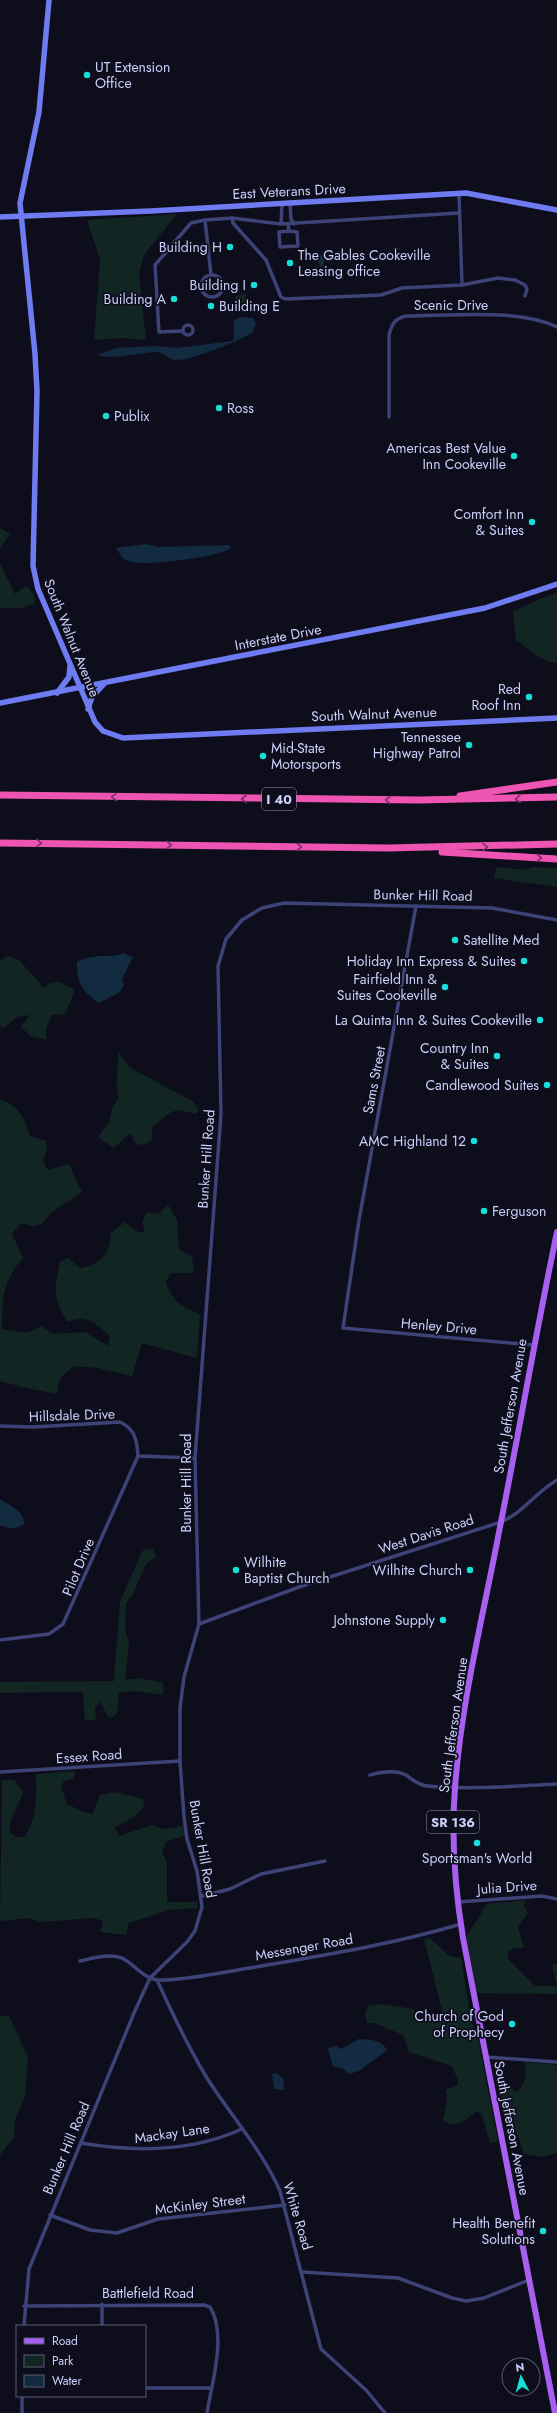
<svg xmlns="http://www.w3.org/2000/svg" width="557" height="2413" font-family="Jost,sans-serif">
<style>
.green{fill:#112522}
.water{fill:#122b41}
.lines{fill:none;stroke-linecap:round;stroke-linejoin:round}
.street{stroke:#3d4277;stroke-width:3.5}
.secondary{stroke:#6e7bf1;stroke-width:5.5}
.primary{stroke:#a85fef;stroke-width:6}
.highway{stroke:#ee54b1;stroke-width:7}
.oneway{stroke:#7e3066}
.poi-dot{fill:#16ded9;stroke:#0e0d1c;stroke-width:1.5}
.labels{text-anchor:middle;stroke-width:3.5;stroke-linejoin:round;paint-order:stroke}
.shield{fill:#0e0d1c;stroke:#9494b7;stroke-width:1}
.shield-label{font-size:13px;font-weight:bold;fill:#cdcefa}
.poi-label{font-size:14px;fill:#cdcefa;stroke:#0e0d1c;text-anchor:end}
.street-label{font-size:14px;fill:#cdcefa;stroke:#0e0d1c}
</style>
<rect width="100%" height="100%" fill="#0e0d1c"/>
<g class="green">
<polygon points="177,214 144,255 139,274 146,340 121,338 94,340 100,259 87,220"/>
<polygon points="245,293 248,302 235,304 236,296"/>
<polygon points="0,528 10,534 0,549"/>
<polygon points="0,564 15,594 26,586 34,594 35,604 21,608 0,608"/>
<path d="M557,592V663C543,663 528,648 516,640L513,611Z"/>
<polygon points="496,867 525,870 532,867 557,868 557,887 494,878"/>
<polygon points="7,956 19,960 44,988 50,983 60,982 75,990 65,1014 52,1015 46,1029 47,1040 32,1037 21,1027 30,1015 17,1017 2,1029 0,1024 0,961"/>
<path d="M118,1051L129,1067L192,1101L198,1107L197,1114L179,1110L171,1112L152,1127V1140L146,1144L139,1145L133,1140L132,1134C123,1136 121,1144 113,1148L98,1137L109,1122L113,1106L119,1098C114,1081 119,1069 118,1051Z"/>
<path d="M0,1100C18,1103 26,1121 30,1136L46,1141L47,1149L43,1161L48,1170L69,1164L82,1192L52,1212L42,1224L32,1226L21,1223L12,1234L23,1258C1,1284 3,1296 2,1329L28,1333L41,1326L54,1334L85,1332L108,1346L110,1336C96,1324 87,1313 68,1322C52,1298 54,1289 60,1262L68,1258L80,1268C98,1266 112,1253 110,1234L125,1222L139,1233L145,1231L142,1222L146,1213L158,1214L168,1205L177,1220L179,1250L192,1256L194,1273H171L166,1282C172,1301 182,1307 200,1314L197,1358L142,1343L132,1376L98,1368L74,1366L60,1378L57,1394L26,1388L0,1381Z"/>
<polygon points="153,1549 156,1557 146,1564 133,1594 126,1603 125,1629 129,1643 125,1680 140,1678 163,1683 163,1695 136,1691 119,1693 117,1714 109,1718 100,1702 95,1708 96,1720 85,1720 83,1692 0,1693 0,1682 114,1681 120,1601 143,1550"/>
<path d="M76,1771L73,1779L64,1781L61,1786L67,1805C76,1807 84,1813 93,1814L100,1795L115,1792L143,1799L144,1807L134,1817L115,1827L119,1836L152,1825L164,1829L183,1826L185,1835L166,1842L162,1851L167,1863V1902H197L198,1908L169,1910L129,1923L126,1935L100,1932L103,1921L94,1918L41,1922L29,1918L0,1921L2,1780H14L23,1792C19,1806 8,1818 10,1833L16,1837H24C37,1821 37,1795 36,1774Z"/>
<polygon points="525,1900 524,1907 528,1913 518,1927 524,1948 514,1948 508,1952 508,1959 535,1986 557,1986 552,1965 557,1964 557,1994 476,1993 466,1937 487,1904"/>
<polygon points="430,1938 449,1956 461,1958 472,2024 477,2033 498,2141 490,2143 482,2115 477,2111 461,2123 449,2124 443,2120 447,2101 446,2090 458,2085 457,2078 452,2066 409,2052 403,2035 374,2023 367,2023 365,2014 368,2006 383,2004 413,2009 421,2021 433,2022 440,2019 442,2010 424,1939"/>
<polygon points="0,2016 9,2016 28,2057 25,2096 15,2120 14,2137 0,2155"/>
<path d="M524,2062L557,2065V2153L542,2157L524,2154L516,2131L499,2101L495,2071L501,2076L503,2083L517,2092C525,2084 528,2073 524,2062Z"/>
</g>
<g class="water">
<polygon points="326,255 323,266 320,267 319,263 314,260 313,256"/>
<path d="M240,317L253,318L256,323L252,333C239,341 192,360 177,360C169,360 163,351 154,352C142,353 107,360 97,355L116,348L156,346L176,348L232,341L234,338V321Z"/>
<path d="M146,544L159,547L229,545L231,547C228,556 154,564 141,563C135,563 129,561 123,559L116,548Z"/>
<path d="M123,953L133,957L122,979L124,984L120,992L99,1003C83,992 76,982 77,962C96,952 112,959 123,953Z"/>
<path d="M0,1499C10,1506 25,1511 24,1524C15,1530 9,1529 0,1525Z"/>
<path d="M359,2039C370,2040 381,2039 387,2050L359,2071L349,2074L342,2068L333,2067L328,2048L336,2046L341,2049Z"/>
<polygon points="276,2073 283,2078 284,2090 274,2089 272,2074"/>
</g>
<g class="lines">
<g class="street">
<polyline points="459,193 462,285"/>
<polyline points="290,203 291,219 294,224"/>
<polyline points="282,204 281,224 232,218 233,223 266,260 281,297 285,299 381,295 402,288 462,285 498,278 515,280 525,285 527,289 525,296"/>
<polyline points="281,224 459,213"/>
<polyline points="288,224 289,231 279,232 280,247 298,246 297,232 289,231"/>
<polyline points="211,275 205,220 232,218"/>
<circle cx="212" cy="286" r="11"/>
<circle cx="188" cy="330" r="5"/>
<polyline points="183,331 159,332 155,265 191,223 205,220"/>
<path d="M389,417V335C392,324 394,319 406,316C449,316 518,308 557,327"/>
<polyline points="416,906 359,1220 343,1328 533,1345"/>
<path d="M0,1426L33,1427L120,1422C135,1429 137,1440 138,1456L195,1458"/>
<path d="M199,1624L302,1586L501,1522C524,1512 536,1492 557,1480"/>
<polyline points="0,1640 49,1634 63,1624 138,1456"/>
<polyline points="0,1772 180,1761"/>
<path d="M370,1775C381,1772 395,1769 406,1775C413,1780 418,1785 427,1786C470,1790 514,1786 557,1784"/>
<polyline points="202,1896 230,1889 261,1874 325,1861"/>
<polyline points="457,1902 542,1896 557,1899"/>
<path d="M80,1961C93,1958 109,1953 122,1958C134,1964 144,1979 158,1980C185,1981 229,1971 256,1967C325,1955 394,1944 461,1924"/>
<path d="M157,1980C172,2013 188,2047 207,2078C231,2116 262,2150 280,2191L321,2349L366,2390L385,2413"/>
<polyline points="486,2057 557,2062"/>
<path d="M81,2143C134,2152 192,2152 242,2129"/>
<polyline points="50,2215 90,2230 117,2233 158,2219 285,2205"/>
<polyline points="302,2272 398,2278 452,2298 466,2301 484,2298 529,2280"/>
<polyline points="102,2304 102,2326"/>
<path d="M24,2306L204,2305L210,2307C227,2334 212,2382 207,2413"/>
<polyline points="24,2326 29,2269 134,2013 150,1978 187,1942 195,1931 202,1907 197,1871 187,1839 184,1817 180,1761 180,1708 184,1677 199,1624 195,1458 221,1114 218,966 226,939 242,920 262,908 284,903 492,908 557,920"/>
<polyline points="145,2388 211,2388"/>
<polyline points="22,2413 22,2396"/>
</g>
<g class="secondary">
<polyline points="49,0 39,112 20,203 35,354 37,391 33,566 38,589 95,722 103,731 123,738 557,718"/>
<polyline points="0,217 151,211 466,193 557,210"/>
<polyline points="57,693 69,677 70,666"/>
<polyline points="0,703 485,608 557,584"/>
<polyline points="88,709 92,697 105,683"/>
</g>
<path class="primary" d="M555,2413L463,1938C455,1889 451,1838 455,1788C461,1702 483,1617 499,1532C519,1432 536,1332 557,1232"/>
<g class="highway">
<polyline points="0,795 419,800 557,797"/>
<polyline points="460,796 557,782"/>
<polyline points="0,843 388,848 557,844"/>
<polyline points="442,852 557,859"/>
</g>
</g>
<defs><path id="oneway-chevron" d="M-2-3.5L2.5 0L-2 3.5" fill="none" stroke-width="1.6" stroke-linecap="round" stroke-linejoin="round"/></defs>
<g class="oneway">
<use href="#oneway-chevron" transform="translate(114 797) rotate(-179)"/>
<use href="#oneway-chevron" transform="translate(244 799) rotate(-180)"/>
<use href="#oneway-chevron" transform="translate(518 799) rotate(177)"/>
<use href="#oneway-chevron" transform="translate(388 800) rotate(-179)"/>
<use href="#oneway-chevron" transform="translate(39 843) rotate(1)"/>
<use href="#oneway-chevron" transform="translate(169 845) rotate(1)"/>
<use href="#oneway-chevron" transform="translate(299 847) rotate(1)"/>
<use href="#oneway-chevron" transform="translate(485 847) rotate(-1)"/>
<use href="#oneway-chevron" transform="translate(539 858) rotate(4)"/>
</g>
<g class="poi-dot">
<circle cx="87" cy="75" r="4"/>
<circle cx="230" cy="247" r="4"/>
<circle cx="290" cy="263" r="4"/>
<circle cx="254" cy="285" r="4"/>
<circle cx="174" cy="299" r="4"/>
<circle cx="211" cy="306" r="4"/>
<circle cx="219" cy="408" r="4"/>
<circle cx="106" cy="416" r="4"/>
<circle cx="514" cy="456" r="4"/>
<circle cx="532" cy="522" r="4"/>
<circle cx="529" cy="697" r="4"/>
<circle cx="469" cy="745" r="4"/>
<circle cx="263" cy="756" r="4"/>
<circle cx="455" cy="940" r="4"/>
<circle cx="524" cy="961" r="4"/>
<circle cx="445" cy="987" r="4"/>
<circle cx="540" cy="1020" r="4"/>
<circle cx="497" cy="1056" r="4"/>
<circle cx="547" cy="1085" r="4"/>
<circle cx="474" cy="1141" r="4"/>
<circle cx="484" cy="1211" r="4"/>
<circle cx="236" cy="1570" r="4"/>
<circle cx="470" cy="1570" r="4"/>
<circle cx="443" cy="1620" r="4"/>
<circle cx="477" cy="1843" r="4"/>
<circle cx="512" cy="2024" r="4"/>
<circle cx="543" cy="2231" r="4"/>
</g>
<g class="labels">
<g class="shield">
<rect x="262" y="788" width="34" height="22" rx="3"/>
<rect x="427" y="1811" width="52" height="22" rx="3"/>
</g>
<g class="shield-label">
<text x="279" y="804">I 40</text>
<text x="453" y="1827">SR 136</text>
</g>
<g class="poi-label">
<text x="95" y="72" text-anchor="start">UT Extension<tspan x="95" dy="16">Office</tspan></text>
<text x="222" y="252">Building H</text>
<text x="298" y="260" text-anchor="start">The Gables Cookeville<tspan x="298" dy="16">Leasing office</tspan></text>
<text x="246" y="290">Building I</text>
<text x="166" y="304">Building A</text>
<text x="219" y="311" text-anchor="start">Building E</text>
<text x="227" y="413" text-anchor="start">Ross</text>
<text x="114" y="421" text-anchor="start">Publix</text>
<text x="506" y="453">Americas Best Value<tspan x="506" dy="16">Inn Cookeville</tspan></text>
<text x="524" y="519">Comfort Inn<tspan x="524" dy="16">&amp; Suites</tspan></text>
<text x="521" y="694">Red<tspan x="521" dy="16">Roof Inn</tspan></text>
<text x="461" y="742">Tennessee<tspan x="461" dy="16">Highway Patrol</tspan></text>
<text x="271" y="753" text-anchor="start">Mid-State<tspan x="271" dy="16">Motorsports</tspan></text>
<text x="463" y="945" text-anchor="start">Satellite Med</text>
<text x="516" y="966">Holiday Inn Express &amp; Suites</text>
<text x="437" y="984">Fairfield Inn &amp;<tspan x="437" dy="16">Suites Cookeville</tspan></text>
<text x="532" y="1025">La Quinta Inn &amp; Suites Cookeville</text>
<text x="489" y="1053">Country Inn<tspan x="489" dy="16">&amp; Suites</tspan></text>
<text x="539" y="1090">Candlewood Suites</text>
<text x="466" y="1146">AMC Highland 12</text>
<text x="492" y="1216" text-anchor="start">Ferguson</text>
<text x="244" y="1567" text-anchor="start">Wilhite<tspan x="244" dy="16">Baptist Church</tspan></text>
<text x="462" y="1575">Wilhite Church</text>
<text x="435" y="1625">Johnstone Supply</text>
<text x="477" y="1863" text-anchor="middle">Sportsman's World</text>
<text x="504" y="2021">Church of God<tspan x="504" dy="16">of Prophecy</tspan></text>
<text x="535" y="2228">Health Benefit<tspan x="535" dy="16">Solutions</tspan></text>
</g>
<g class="street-label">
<text transform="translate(289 191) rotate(-3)" y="5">East Veterans Drive</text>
<text x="451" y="310">Scenic Drive</text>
<text transform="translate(278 637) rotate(-11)" y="5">Interstate Drive</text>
<text transform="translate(72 638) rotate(68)" y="5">South Walnut Avenue</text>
<text transform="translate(374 714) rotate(-2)" y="5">South Walnut Avenue</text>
<text transform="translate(423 895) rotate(1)" y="5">Bunker Hill Road</text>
<text transform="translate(374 1080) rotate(-79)" y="5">Sams Street</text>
<text transform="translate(206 1159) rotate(-86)" y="5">Bunker Hill Road</text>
<text transform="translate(439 1326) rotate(5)" y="5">Henley Drive</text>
<text transform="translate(510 1406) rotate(-80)" y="5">South Jefferson Avenue</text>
<text transform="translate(72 1415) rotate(-2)" y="5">Hillsdale Drive</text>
<text transform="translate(186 1483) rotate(-90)" y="5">Bunker Hill Road</text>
<text transform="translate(426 1534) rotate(-18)" y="5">West Davis Road</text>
<text transform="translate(78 1567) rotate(-67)" y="5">Pilot Drive</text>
<text transform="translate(453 1725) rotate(-82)" y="5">South Jefferson Avenue</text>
<text transform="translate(89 1756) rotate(-4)" y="5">Essex Road</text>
<text transform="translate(203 1849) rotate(80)" y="5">Bunker Hill Road</text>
<text transform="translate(507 1887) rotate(-4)" y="5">Julia Drive</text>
<text transform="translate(304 1947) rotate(-10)" y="5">Messenger Road</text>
<text transform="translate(512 2128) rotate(79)" y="5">South Jefferson Avenue</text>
<text transform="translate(172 2133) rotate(-8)" y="5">Mackay Lane</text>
<text transform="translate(66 2148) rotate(-67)" y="5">Bunker Hill Road</text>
<text transform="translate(200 2204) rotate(-7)" y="5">McKinley Street</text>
<text transform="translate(298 2216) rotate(73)" y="5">White Road</text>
<text x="148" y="2298">Battlefield Road</text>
</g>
</g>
<rect x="16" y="2325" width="130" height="72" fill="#0e0d1c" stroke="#5a5a75"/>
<rect x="24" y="2338" width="20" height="6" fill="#a85fef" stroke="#5a5a75"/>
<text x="52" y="2345" font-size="12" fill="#cdcefa">Road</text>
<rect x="24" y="2355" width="20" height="12" fill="#112522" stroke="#5a5a75"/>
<text x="52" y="2365" font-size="12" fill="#cdcefa">Park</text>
<rect x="24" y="2375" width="20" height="12" fill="#122b41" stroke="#5a5a75"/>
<text x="52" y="2385" font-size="12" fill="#cdcefa">Water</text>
<g transform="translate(521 2377) rotate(354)"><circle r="19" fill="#0e0d1c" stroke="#5a5a75"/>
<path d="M0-3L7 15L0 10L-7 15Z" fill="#16ded9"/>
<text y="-6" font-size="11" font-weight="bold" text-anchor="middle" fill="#cdcefa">N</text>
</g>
</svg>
